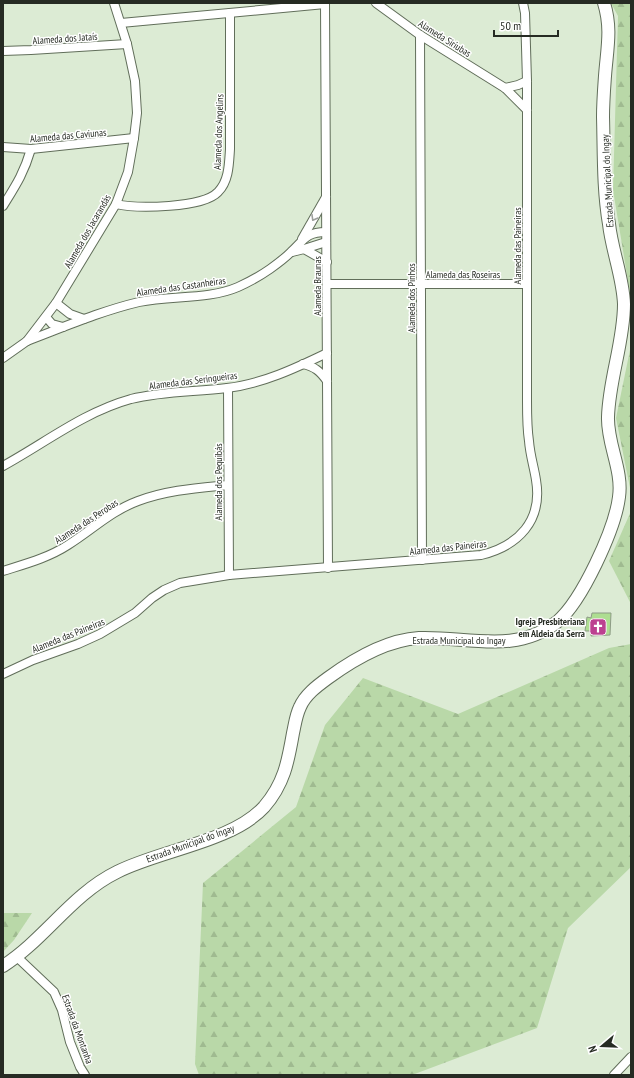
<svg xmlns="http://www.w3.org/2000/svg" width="634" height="1078" font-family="'PT Sans Narrow',sans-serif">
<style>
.forest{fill:url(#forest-firs)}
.building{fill:#adde91;stroke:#8d9b86}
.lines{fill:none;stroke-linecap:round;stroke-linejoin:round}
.street-casing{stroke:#616e5a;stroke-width:10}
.secondary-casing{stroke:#616e5a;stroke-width:14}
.street{stroke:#fff;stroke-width:8}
.secondary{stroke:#fff;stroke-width:12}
.oneway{stroke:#9da09c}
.labels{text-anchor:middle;stroke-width:3;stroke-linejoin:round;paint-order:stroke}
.street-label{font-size:10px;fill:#262b23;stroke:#fff}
.poi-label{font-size:10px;font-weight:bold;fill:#262b23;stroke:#fff;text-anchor:end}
</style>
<defs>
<pattern id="forest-firs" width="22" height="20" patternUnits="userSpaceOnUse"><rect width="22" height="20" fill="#b9d8a8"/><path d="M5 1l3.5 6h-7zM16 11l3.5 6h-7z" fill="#9fba90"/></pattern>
</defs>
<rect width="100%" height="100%" fill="#dcebd4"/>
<g class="forest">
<polygon points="611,3 631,3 631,299 613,190 618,16"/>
<polygon points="631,345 631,493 616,418"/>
<polygon points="631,511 631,604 609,561"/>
<polygon points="631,644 631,867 568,928 537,1028 412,1075 199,1075 195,1064 203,883 296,807 325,725 363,678 458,714 609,648"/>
<polygon points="3,913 32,913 14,940 3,952"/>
</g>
<polygon class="building" points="592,613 611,613 610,635 591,636 591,631 585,631 587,617 591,618"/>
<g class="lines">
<defs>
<g id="street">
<polyline points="325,3 328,568"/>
<polyline points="376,3 420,35 505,88 527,110"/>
<polyline points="121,23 325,4"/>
<polyline points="420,35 422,560"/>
<polyline points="3,51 31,50 127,44"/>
<polyline points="505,88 518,85 527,81"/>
<polyline points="3,147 31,149 134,138"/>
<path d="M116,204C137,209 203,208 218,192C229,181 229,164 230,149V13"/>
<path d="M3,206C16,185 24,173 31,149"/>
<polyline points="302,239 326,197"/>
<polyline points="304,249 327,262"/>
<polyline points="292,252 304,249 326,242"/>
<polyline points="327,284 527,284"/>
<polyline points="56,303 70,314 84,319"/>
<polyline points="46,317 52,324 63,327"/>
<path d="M27,341C64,327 101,311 139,302C171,295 208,300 238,287C249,282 260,276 270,269C277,264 285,258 291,252C304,240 306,232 326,232"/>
<polyline points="3,358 27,341 56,303 116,204 128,172 134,138 137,113 135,81 127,44 114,3"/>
<path d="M303,364C315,367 320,371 327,381"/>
<polyline points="228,388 229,575"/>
<path d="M3,466C45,443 84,412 131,399C163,391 195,392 227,388C262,384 296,368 327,353"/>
<path d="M3,571C25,564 48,558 68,545C92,530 111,511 138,501C167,490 198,488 228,485"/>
<path d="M3,674L33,660L78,644L100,634L135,613L152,598L164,590L180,583L229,575L481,555C518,546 543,521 536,480C534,467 530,455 529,441C527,428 527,415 527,401V81L525,13L523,3"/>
<polyline points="17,957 54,992 62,1010 70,1042 80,1067 85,1075"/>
<polyline points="614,1075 631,1057"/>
</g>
<path id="secondary" d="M3,966C44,940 72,894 117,872C160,850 232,842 264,807C284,784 288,762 293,733C295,724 296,715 300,707C305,695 317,686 328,678C354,659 386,640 419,638C466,636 515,655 557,622C582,601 615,529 619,497C623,470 607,444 608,417C609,379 624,342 624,304C623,277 612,251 609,224C603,189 604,152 603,117C603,103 604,90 605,76C607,49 612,29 604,3"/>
</defs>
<use href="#street" class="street-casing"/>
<use href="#secondary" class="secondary-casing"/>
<use href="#street" class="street"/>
<use href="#secondary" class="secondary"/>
</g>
<defs><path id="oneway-chevron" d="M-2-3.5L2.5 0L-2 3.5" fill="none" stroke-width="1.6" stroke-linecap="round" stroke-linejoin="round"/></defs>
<use class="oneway" href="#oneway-chevron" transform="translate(314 218) rotate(120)"/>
<defs>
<symbol id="church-square" viewBox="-11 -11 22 22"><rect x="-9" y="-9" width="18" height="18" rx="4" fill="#bc4090" stroke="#fff"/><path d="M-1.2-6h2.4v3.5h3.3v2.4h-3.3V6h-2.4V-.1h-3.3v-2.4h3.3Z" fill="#fff"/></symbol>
</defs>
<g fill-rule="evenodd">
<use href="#church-square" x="588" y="617" width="20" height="20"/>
</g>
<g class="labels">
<g class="street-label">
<text transform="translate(65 38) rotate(-4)" y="4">Alameda dos Jataís</text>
<text transform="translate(445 38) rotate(32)" y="4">Alameda Siriubas</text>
<text transform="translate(218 132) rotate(-88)" y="4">Alameda dos Angelins</text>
<text transform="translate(68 135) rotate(-5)" y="4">Alameda das Caviunas</text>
<text transform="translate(607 181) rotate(-93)" y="4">Estrada Municipal do Ingay</text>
<text transform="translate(87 231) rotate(-60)" y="4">Alameda dos Jacarandás</text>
<text transform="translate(517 246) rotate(-90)" y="4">Alameda das Paineiras</text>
<text x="463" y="278">Alameda das Roseiras</text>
<text transform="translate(181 286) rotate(-8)" y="4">Alameda das Castanheiras</text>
<text transform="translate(317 286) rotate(-90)" y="4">Alameda Braunas</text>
<text transform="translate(411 298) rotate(-90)" y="4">Alameda dos Pinhos</text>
<text transform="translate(193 380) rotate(-7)" y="4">Alameda das Seringueiras</text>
<text transform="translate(218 482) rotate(-90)" y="4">Alameda dos Pequibás</text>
<text transform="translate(86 521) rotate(-33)" y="4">Alameda das Perobas</text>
<text transform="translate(448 547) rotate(-6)" y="4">Alameda das Paineiras</text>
<text transform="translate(68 635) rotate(-22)" y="4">Alameda das Paineiras</text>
<text x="459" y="644">Estrada Municipal do Ingay</text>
<text transform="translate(190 843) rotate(-20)" y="4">Estrada Municipal do Ingay</text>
<text transform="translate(78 1029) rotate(70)" y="4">Estrada da Montanha</text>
</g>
<g class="poi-label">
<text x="585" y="625">Igreja Presbiteriana<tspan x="585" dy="12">em Aldeia da Serra</tspan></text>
</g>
</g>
<rect width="634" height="1078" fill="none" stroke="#262b23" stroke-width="8"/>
<g transform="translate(602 1046) rotate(251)" stroke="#ffffff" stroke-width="3" paint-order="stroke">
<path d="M0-3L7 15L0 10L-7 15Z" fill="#262b23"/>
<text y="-6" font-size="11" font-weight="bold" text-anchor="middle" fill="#262b23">N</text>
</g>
<path d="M494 30v6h64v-6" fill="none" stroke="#262b23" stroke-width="2"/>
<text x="500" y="30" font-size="12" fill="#262b23" stroke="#ffffff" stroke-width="3" paint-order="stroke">50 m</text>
</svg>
